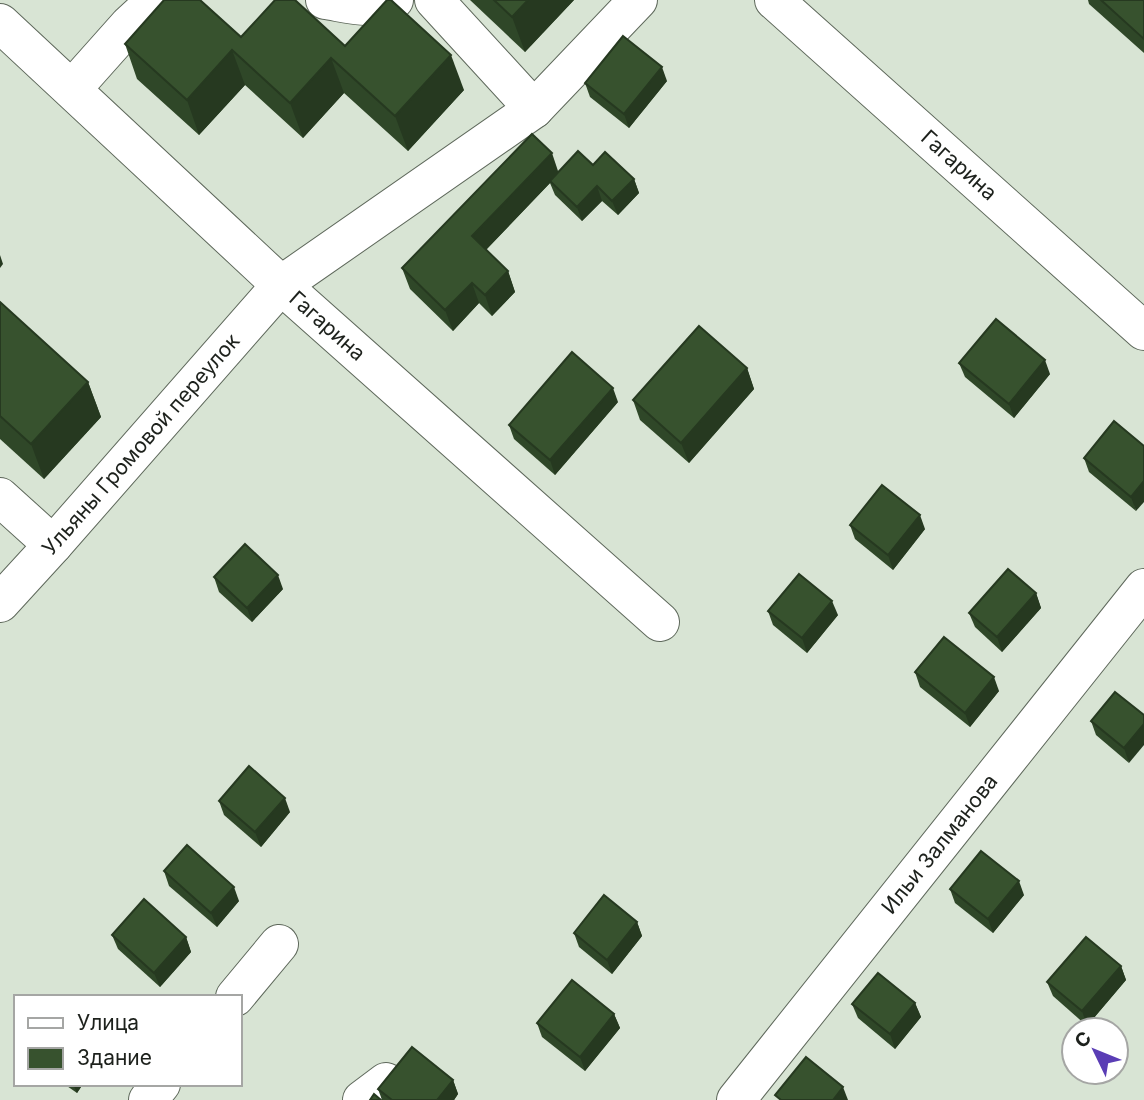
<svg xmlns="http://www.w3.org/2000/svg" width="1144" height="1100" font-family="Inter,sans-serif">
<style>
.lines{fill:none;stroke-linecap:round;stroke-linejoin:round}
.minor-casing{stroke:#5e685b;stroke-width:40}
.minor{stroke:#fff;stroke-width:38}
.wall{fill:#2f4728}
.shaded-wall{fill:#263920}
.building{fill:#37522e;stroke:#263920;stroke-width:2}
.labels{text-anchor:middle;stroke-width:7;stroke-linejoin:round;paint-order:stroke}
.street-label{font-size:21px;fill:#1d211c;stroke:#fff}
</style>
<rect width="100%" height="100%" fill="#d8e4d4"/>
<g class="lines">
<defs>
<g id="minor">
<path d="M325,0C346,3 375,12 394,0"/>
<polyline points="434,0 534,109"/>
<path id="s1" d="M774,0L1144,331"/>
<path id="s2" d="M0,23L281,285L660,622"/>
<polyline points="72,89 129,25 156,0"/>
<polyline points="0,497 53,545"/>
<path id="s3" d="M0,603L53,545L281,285L534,109L638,0"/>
<polyline points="235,997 279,944"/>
<polyline points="148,1100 161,1084"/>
<polyline points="362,1100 386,1082"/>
<path id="s4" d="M736,1100L1144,588"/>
</g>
</defs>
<use href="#minor" class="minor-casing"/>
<use href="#minor" class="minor"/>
</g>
<g class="wall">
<polygon points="470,0 574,0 525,52"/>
<polygon points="1088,0 1144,0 1144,53 1089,4"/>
<polygon points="241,37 345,46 464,90 408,151 344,93 303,138 245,85 199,135 137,79 125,44"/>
<polygon points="667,81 629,128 590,97 585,83"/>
<polygon points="593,165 634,179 639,193 618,215 602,201 582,221 555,195 550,183 486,250 508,271 515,292 492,316 479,303 453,331 410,289 402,268 558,171"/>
<polygon points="0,302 88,382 101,417 44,479 0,439"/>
<polygon points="959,363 1050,374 1014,418 965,377"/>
<polygon points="747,368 754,389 689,463 640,420 633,400"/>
<polygon points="618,402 555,475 514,439 509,425"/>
<polygon points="1114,421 1136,511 1089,472 1084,458"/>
<polygon points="850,525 925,529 893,570 855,539"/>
<polygon points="214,577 283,589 252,622 219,592"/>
<polygon points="1036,593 1041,608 1002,652 975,627 969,613"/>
<polygon points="768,611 838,615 807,653 773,625"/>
<polygon points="915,672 999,691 970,727 920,687"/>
<polygon points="1115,692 1129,763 1096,735 1091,721"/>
<polygon points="219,801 290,812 261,847 224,815"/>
<polygon points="164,871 239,901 217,927 169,886"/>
<polygon points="950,889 1024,895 993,933 955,903"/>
<polygon points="637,922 642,936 612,974 579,947 574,933"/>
<polygon points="112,935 186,937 191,952 160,987 118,949"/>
<polygon points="1121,966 1126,980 1087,1026 1053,996 1047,982"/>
<polygon points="915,1003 921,1017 895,1049 858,1018 852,1004"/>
<polygon points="614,1014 620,1028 585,1071 542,1037 537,1023"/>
<polygon points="453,1080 458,1094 454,1100 382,1100 378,1089"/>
<polygon points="64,1084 83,1084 77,1093"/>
</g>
<g class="shaded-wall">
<polygon points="528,0 574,0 525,52 512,17"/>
<polygon points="232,50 245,85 199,135 187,100"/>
<polygon points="451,55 464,90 408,151 395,116"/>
<polygon points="331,58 344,93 303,138 290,103"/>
<polygon points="662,67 667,81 629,128 624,114"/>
<polygon points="552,153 559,174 550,181 550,183 479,257 472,236"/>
<polygon points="634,179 639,193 618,215 612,201"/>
<polygon points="597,186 602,201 582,221 577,207"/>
<polygon points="0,255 3,264 0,268"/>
<polygon points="508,271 515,292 492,316 485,295"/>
<polygon points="472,283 479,303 453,331 445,310"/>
<polygon points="1045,360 1050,374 1014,418 1009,404"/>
<polygon points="747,368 754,389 689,463 681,443"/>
<polygon points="88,382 101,417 44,479 31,444"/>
<polygon points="613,388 618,402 555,475 550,460"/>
<polygon points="1144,481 1144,502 1136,511 1131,497"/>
<polygon points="920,515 925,529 893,570 888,555"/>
<polygon points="278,575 283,589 252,622 247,608"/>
<polygon points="1036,593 1041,608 1002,652 997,637"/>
<polygon points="832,601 838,615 807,653 802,638"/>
<polygon points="994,677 999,691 970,727 965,713"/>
<polygon points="1144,724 1144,745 1129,763 1124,748"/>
<polygon points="285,798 290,812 261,847 255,832"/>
<polygon points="1019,881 1024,895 993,933 988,919"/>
<polygon points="234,887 239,901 217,927 211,913"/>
<polygon points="637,922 642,936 612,974 607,960"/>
<polygon points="186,937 191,952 160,987 154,973"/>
<polygon points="1121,966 1126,980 1087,1026 1082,1011"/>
<polygon points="915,1003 921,1017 895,1049 890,1034"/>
<polygon points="614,1014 620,1028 585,1071 580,1057"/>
<polygon points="453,1080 458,1094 454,1100 437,1100"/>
<polygon points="73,1084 83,1084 77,1093"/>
<polygon points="843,1087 848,1100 833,1100"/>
</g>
<g class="building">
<polygon points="164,0 200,0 241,37 275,0 295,0 345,46 387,0 391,0 451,55 395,116 331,58 290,103 232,50 187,100 125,44"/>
<polygon points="494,0 528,0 512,17"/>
<polygon points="1101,0 1144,0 1144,39"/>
<polygon points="623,36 662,67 624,114 585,83"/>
<polygon points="532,134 552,153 472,236 508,271 485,295 472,283 445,310 402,268"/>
<polygon points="578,151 593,165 605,152 634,179 612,201 597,186 577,207 550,181"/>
<polygon points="0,302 88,382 31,444 0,416"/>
<polygon points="996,319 1045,360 1009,404 959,363"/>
<polygon points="699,326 747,368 681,443 633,400"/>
<polygon points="572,352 613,388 550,460 509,425"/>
<polygon points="1114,421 1144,446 1144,481 1131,497 1084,458"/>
<polygon points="882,485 920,515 888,555 850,525"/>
<polygon points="245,544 278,575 247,608 214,577"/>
<polygon points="1008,569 1036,593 997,637 969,613"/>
<polygon points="799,574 832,601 802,638 768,611"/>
<polygon points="944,637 994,677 965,713 915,672"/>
<polygon points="1115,692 1144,715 1144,724 1124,748 1091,721"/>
<polygon points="249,766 285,798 255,832 219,801"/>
<polygon points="187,845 234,887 211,913 164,871"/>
<polygon points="981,851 1019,881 988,919 950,889"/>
<polygon points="604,895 637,922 607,960 574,933"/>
<polygon points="144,899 186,937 154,973 112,935"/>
<polygon points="1086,937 1121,966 1082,1011 1047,982"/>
<polygon points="878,973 915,1003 890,1034 852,1004"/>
<polygon points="572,980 614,1014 580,1057 537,1023"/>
<polygon points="412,1047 453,1080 437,1100 392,1100 378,1089"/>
<polygon points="806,1057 843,1087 833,1100 781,1100 775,1095"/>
<polygon points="374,1094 381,1100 370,1100"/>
</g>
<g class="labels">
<g class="street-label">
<text dy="7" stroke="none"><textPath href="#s1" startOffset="248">Гагарина</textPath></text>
<text dy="7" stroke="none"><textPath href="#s2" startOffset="446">Гагарина</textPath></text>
<text dy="7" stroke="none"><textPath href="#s3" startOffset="212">Ульяны Громовой переулок</textPath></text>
<text dy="7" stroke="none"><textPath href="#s4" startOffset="327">Ильи Залманова</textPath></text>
</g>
</g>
<rect x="14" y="995" width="228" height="91" fill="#ffffff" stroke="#a5a6a4" stroke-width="2"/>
<rect x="28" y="1018" width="35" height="10" fill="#ffffff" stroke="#a5a6a4" stroke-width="2"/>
<text x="77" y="1030" font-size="21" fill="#1d211c">Улица</text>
<rect x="28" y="1048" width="35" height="21" fill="#37522e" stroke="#a5a6a4" stroke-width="2"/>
<text x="77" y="1065" font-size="21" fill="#1d211c">Здание</text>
<g transform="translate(1095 1051) rotate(313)"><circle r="33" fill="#ffffff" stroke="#a5a6a4" stroke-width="2"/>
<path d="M0-5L12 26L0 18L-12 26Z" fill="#5a3db5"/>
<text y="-10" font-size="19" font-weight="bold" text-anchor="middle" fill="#1d211c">С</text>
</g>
</svg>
